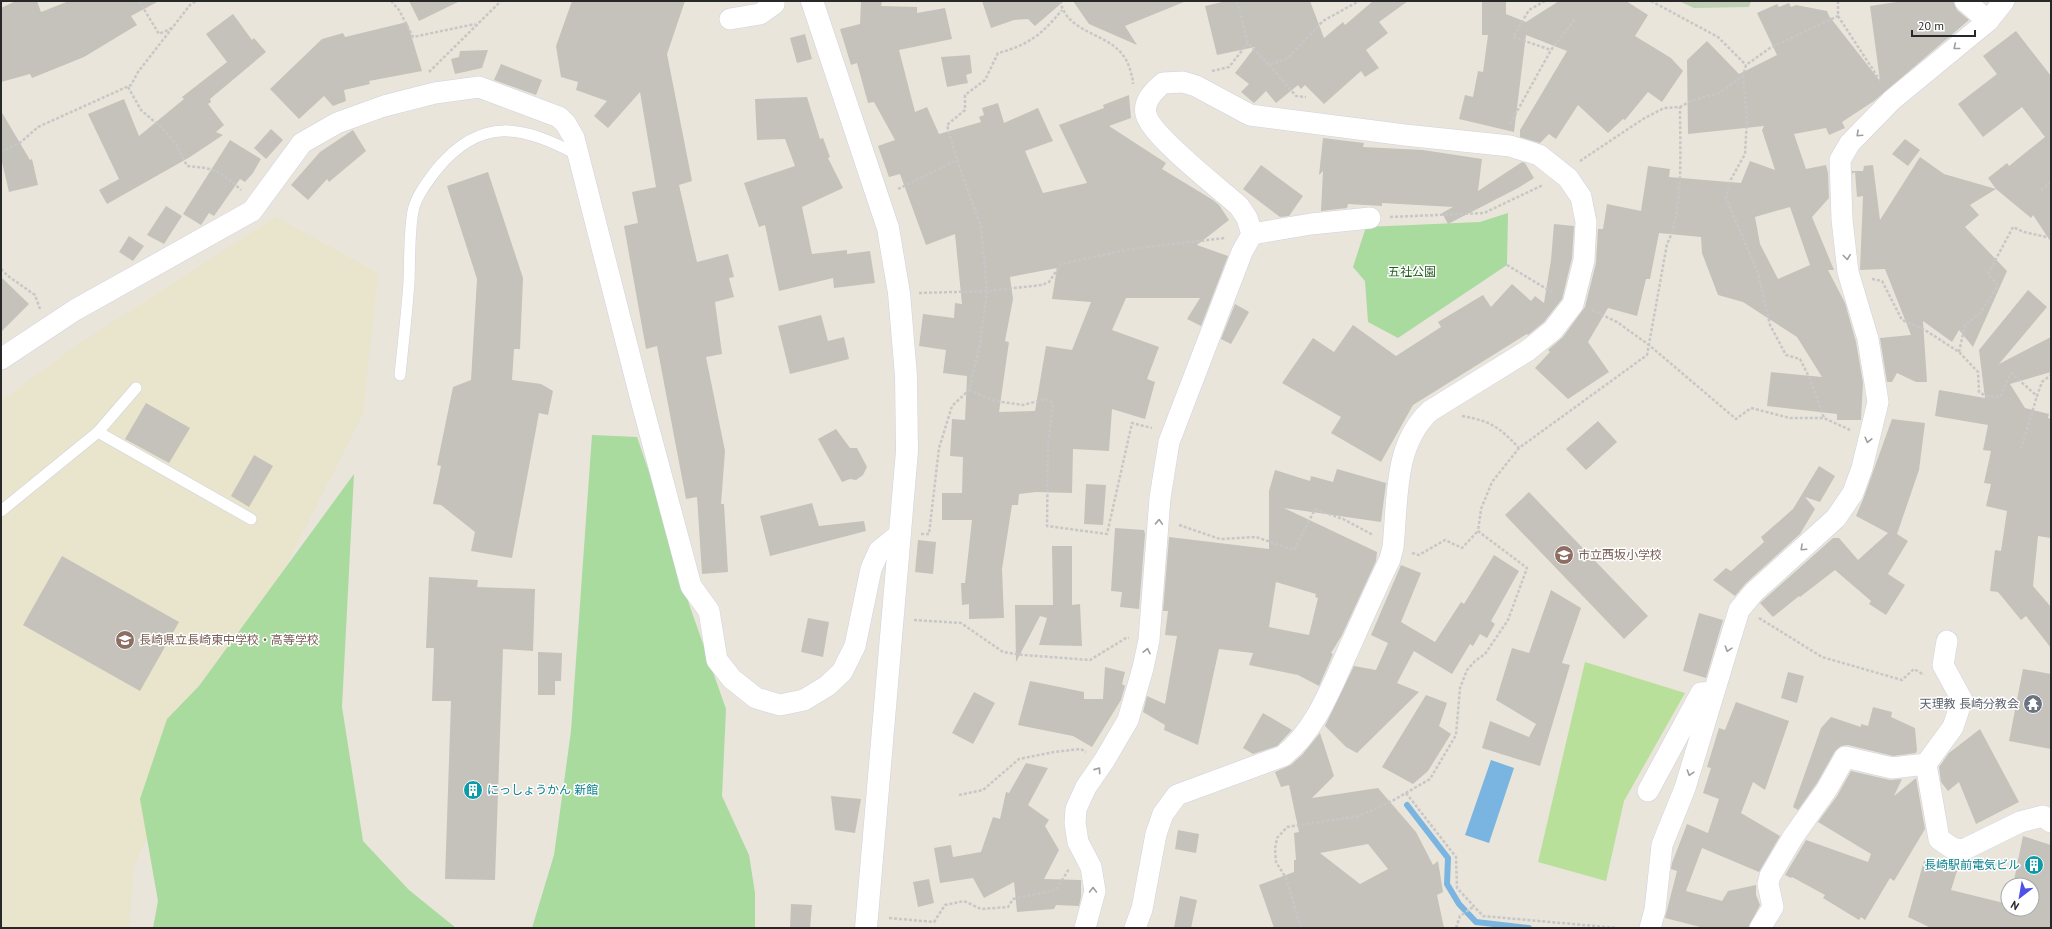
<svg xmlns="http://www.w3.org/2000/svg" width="2052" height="929" font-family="'PT Sans','Noto Sans JP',sans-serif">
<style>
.education{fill:#e9e4cc}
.green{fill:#a9da9e}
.cemetery{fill:#bed1b5}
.pitch{fill:#b8e09a}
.water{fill:#79b5e0}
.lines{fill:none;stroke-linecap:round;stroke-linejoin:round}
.stream{stroke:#79b5e0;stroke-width:6}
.building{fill:#c4c2bb;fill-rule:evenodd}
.service-casing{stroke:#d1d1df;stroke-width:12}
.minor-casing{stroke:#d1d1df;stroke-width:22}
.tertiary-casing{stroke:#d1d1df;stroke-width:23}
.path{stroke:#c7c7c7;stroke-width:2.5;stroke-dasharray:3 2;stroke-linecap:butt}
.service{stroke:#fff;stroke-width:11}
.minor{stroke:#fff;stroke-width:21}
.tertiary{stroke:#fff;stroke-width:22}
.oneway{stroke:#9e9e9e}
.labels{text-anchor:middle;stroke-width:3;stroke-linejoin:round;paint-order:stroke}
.park-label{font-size:12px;fill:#245c21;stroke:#fff}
.education-label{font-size:12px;fill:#785e54;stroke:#fff;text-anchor:start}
.worship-label{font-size:12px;fill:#5b616d;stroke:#fff;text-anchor:end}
.culture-label{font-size:12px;fill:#0d838f;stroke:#fff;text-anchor:start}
</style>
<rect width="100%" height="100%" fill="#e9e5db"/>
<polygon class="education" points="276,217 378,273 363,414 134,865 129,928 1,928 1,401 80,343"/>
<g class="green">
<polygon points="1508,213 1507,265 1398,338 1368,322 1365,281 1353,267 1366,227 1480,222"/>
<polygon points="592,435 637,437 660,504 689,604 726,709 722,796 749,855 755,893 755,928 532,928 554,855 571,731"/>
<polygon points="354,474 342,707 363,841 409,890 456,928 153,928 158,901 140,799 167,719 199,686"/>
</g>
<polygon class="cemetery" points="1679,1 1751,1 1749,7 1694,8"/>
<polygon class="pitch" points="1585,662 1685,693 1624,801 1606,881 1538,862"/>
<polygon class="water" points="1491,760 1514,768 1489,843 1465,835"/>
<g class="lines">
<polyline class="stream" points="1407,805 1448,858 1447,884 1459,904 1476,922 1529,928"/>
</g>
<g class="building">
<polygon points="16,1 37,1 41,12 69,1 159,1 131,16 137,25 84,57 32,78 30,74 1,82 1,8"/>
<polygon points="409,1 460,1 419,21"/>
<polygon points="572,1 685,1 667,54 692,181 679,185 697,262 728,254 734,277 729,278 734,297 715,302 722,354 706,357 725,451 721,504 724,504 728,572 702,574 697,497 686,499 657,346 646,349 624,226 638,223 632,192 656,187 640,92 608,128 594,116 607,101 576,90 578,82 561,77 556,46"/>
<path d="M861,1H882L881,6L917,7V13L945,8L952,39L899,50L915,112L927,107L939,134L981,122L979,117L984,115L982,108L998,103L1004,123L1038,108L1053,141L1025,151L1043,193L1087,183L1059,125L1104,108L1103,105L1129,95L1131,118L1109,126L1166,163L1162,169L1213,200L1219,205L1229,220L1197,245L1228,256L1201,326L1187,319L1200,298H1126L1112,330L1159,347L1147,379L1155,382L1145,419L1112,409L1109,451L1073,449L1072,493L1036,492L1019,494L1018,505H1012L1002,569L1004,618L969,619V604L962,605L961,583H965L972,520H942V493H962L963,457L950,456L952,419L965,420L967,376L943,373L946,350L919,346L923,314L954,318L955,303L962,304L955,234L926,245L900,174L889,177L878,146L895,140L874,102L868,103L857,63L851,65L840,29L860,24ZM1057,268L1052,299L1091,302L1072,350L1046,346L1035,411L999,412L1009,342L1005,341L1013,299L1010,277Z"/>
<polygon points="982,1 1064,1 1035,26 1028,19 1014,20 991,28"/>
<polygon points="1073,1 1184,1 1184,2 1125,26 1137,45 1089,24"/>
<polygon points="1226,1 1310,1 1324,38 1343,22 1345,25 1373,1 1408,1 1379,22 1388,33 1366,50 1379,68 1365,77 1361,71 1324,104 1305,85 1301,89 1298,85 1276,103 1266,91 1254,103 1241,92 1249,84 1235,73 1255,47 1217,55 1205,6"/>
<polygon points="1482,1 1506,1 1506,14 1526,22 1559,1 1626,1 1648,15 1635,36 1671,58 1683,71 1662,102 1648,92 1625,120 1623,119 1608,133 1578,105 1556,139 1549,134 1540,143 1520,137 1520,130 1567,51 1526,35 1514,132 1459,119 1465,95 1473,97 1478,71 1483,72 1488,35 1482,35"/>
<path d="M1903,1H1953L1957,10L1969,20L1874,101L1842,122L1845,128L1829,135L1826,128L1794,134L1806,169L1826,165L1828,173L1829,198L1812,217L1834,270H1828L1845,303L1856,342L1863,383L1861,420H1837V414L1767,406L1771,372L1822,377L1797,337L1743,302L1718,295L1702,253L1701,237L1659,233L1650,279H1646L1637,316L1608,308L1588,342L1609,372L1568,399L1535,368L1550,352L1548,350L1563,337L1585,307L1596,263L1598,229H1603L1607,204L1641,211L1648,166L1670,169L1669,177L1741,183L1750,161L1775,170L1762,130L1764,126L1688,134L1687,60L1707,41L1739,74L1777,55L1757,13L1777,4L1779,7L1789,3L1791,7L1796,5L1827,11L1829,16L1880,81L1870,6ZM1790,207L1810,265L1778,279L1760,244L1755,217Z"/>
<polygon points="233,14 252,40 254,38 266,52 210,99 211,102 208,104 224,125 216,132 223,135 190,157 107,204 99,190 119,179 88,114 124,99 139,136 184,99 182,97 227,62 206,34"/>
<polygon points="407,22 422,71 369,81 370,84 344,90 346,101 333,106 324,96 299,119 270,89 322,39 343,33 345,37"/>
<polygon points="2016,31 2051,76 2051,242 2033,215 2031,218 1996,189 1970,205 1979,215 1965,227 2007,271 1973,347 1959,330 1952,342 1923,321 1927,382 1916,382 1897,373 1892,382 1887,382 1880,338 1911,335 1885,269 1860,270 1863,196 1857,197 1855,172 1852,174 1852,171 1863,171 1864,166 1873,165 1880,220 1920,157 1944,174 1996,189 1988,178 2007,163 2009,166 2045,137 2022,107 1983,137 1958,104 1997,74 1983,56"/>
<polygon points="805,34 812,59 797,63 790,38"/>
<polygon points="488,50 482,68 455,74 451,59 459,57 460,51"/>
<polygon points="970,55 972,73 966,75 968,83 947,87 941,57"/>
<polygon points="501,64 542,80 536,95 494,80"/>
<polygon points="807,97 820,139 823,138 830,157 828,158 843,188 802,207 812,254 847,250 847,254 870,251 875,283 834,288 833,278 779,291 765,225 759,227 744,183 795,166 785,139 757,140 755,99"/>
<polygon points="1,111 30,160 32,159 38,185 9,192 1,158"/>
<polygon points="271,129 283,140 266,159 254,148"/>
<polygon points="353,130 366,151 329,182 327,179 308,200 291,185 320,152"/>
<polygon points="1323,138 1364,143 1363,147 1423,150 1482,159 1478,191 1522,162 1525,163 1534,178 1518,188 1448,224 1442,213 1453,207 1382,203 1382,206 1348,204 1347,208 1321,211 1323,171 1319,175"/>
<polygon points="1905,139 1920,150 1908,166 1892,154"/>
<polygon points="230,140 261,159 253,173 245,182 240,179 214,216 209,213 201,225 183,214"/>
<polygon points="1261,165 1303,196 1289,216 1280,217 1243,189"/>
<polygon points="488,172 523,278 520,349 514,349 512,380 541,384 553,391 548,415 539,413 512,558 471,551 475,532 441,505 433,504 441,466 437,465 453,387 471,380 477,279 447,186"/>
<polygon points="166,206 182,216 164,244 147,235"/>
<polygon points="1554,224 1574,226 1572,258 1562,299 1544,322 1528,335 1527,334 1413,405 1381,462 1331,433 1341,417 1282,383 1313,338 1334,352 1353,325 1396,356 1441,327 1438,322 1483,295 1491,307 1512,284 1531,301 1535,296 1544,303 1551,260"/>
<polygon points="129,236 144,246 133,261 119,252"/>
<polygon points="1,277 29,304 1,332"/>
<polygon points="2028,290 2047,307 1999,364 2051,337 2051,372 2010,384 2025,408 2049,414 2048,418 2051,419 2051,538 2038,536 2033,586 2051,607 2051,648 2026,616 2021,620 1998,592 1990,591 1995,550 2001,551 2007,511 1986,506 1991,484 1984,483 1991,451 1983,450 1988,425 1935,416 1939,390 1985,398 1979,350"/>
<polygon points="1235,304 1249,312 1231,344 1221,339"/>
<polygon points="821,315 828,341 844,337 849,359 790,374 778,326"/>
<polygon points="146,403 190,428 169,463 125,439"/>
<polygon points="1892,419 1925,423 1919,470 1897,534 1908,541 1888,574 1905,585 1886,615 1869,604 1871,601 1835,570 1800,597 1799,596 1773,617 1760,603 1833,538 1839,538 1858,560 1888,533 1856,516 1864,497"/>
<polygon points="1598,421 1617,442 1586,470 1566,449"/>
<polygon points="836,429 850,448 857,448 867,467 863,475 856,480 850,479 842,482 818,439"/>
<polygon points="254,455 273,466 249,507 231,496"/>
<polygon points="1819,466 1835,476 1820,502 1805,497 1815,509 1800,534 1746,583 1735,596 1713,580 1726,568 1731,571 1764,542 1761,537 1793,509"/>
<path d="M1337,469L1386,483L1381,522L1284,508L1377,552L1376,561L1342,635L1331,653L1333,654L1319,686L1298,675L1249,665L1253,653L1219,649L1198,745L1164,730L1165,725L1143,712L1147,696L1165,704L1177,636L1165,635L1168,611H1163L1169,537L1269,549V491L1275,470L1310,481L1311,476L1333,482ZM1276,582L1316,594L1315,597L1318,598L1309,635L1269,627Z"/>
<polygon points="1086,484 1106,485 1103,525 1084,524"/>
<polygon points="1529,492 1648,616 1624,639 1505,515"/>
<polygon points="812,503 819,526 864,521 866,531 770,556 760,516"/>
<polygon points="1115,528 1144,530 1145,534 1139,609 1120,607 1122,592 1111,591"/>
<polygon points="918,540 936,542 933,574 915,572"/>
<polygon points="1052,546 1072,546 1072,605 1080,604 1082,646 1039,645 1047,618 1040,616 1016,662 1015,605 1053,605"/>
<polygon points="1494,555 1519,571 1491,621 1495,624 1487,638 1480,634 1473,646 1470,644 1452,674 1414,651 1397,683 1419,692 1357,753 1346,747 1325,726 1354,666 1376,670 1388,643 1371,635 1401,565 1421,573 1401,622 1435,642 1461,602 1464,604"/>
<polygon points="62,556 179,622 140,691 23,625"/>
<polygon points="429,577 478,580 477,587 535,589 533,651 503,649 495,880 445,879 451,701 432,701 434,648 426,648"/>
<polygon points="1551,590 1581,608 1562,663 1570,665 1540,766 1482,748 1490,721 1529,737 1536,724 1496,700 1512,648 1529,653"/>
<polygon points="1699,613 1723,620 1706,678 1683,671"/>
<polygon points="808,618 829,622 823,657 801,652"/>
<polygon points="538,652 562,653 561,681 555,681 555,695 538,695"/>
<polygon points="1105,667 1125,672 1122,684 1125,686 1121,700 1092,747 1073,736 1018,725 1030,681 1084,692 1084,699 1103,699"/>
<polygon points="2023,669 2051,674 2051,749 2009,741"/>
<polygon points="1788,672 1804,676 1797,703 1781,698"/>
<polygon points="974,692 995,703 973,744 952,733"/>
<polygon points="1426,695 1447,703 1439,726 1451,734 1428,771 1413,784 1382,767"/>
<polygon points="1736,702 1789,721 1765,790 1753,782 1741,813 1780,836 1759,872 1702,848 1686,891 1722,901 1728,891 1756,885 1756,895 1760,905 1748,928 1704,928 1665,918 1677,871 1671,869 1672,863 1687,824 1708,833 1719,799 1703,793 1711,768 1707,767 1719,728 1725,730"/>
<polygon points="1873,707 1892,712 1891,717 1915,728 1917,750 1916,753 1893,756 1848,745 1841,746 1835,751 1817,783 1798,810 1793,807 1821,728 1831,717 1861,727 1861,724 1868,726"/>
<polygon points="1263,713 1292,730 1277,746 1253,754 1243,748"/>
<polygon points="1980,729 2019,802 1976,824 1959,782 1948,791 1941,782 1939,767 1949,753"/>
<path d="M1320,733L1334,776L1312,798L1378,788L1416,832L1433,865L1438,861L1443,892L1437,895L1444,928H1274L1259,885L1294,872V860H1296L1294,833L1299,832L1289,785L1281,787L1275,772L1291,765L1303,754ZM1368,844L1388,869L1360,884L1320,853Z"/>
<polygon points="1026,763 1048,768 1028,805 1049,820 1045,826 1059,850 1044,879 1081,880 1081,897 1079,906 1056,905 1054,909 1017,912 1014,882 984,898 973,878 940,883 934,848 951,845 953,857 981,852 993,817 1000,819 1006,792 1009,793"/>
<polygon points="1851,771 1890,780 1902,779 1894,796 1916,778 1925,829 1894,881 1890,878 1865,920 1861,917 1859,920 1823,898 1825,895 1792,877 1791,878 1785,875 1806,840 1868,862 1871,854 1818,822 1837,796"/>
<polygon points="831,796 861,799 855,833 835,830"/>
<polygon points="1178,830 1199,834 1196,853 1175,849"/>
<polygon points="2023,836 2051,845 2051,928 1931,928 1908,917 1924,861 1957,871 1951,890 2008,904 2008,909 2032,909 2032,885 2013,885"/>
<polygon points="929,879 934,903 918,907 913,882"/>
<polygon points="1180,896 1197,900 1191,928 1174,928"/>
<polygon points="791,904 812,905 810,928 790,928"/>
</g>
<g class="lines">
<defs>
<g id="service">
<path d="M400,375C403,344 407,313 409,281C410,258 409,233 413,211C416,196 428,181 437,169C482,115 523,126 578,155"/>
<polyline points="98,432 251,519"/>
<polyline points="1,511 98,432 136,388"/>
</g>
<g id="minor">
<polyline points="1965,1 1988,21"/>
<polyline points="730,19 760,14 774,4 774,1"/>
<polyline points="1252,234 1311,224 1370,218"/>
<polyline points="1,359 75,310 252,211 302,143 337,123 384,106 435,93 479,87 559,117 566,124 574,138 640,396 691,586 709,611 717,660 732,679 756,698 780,705 804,700 827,686 842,672 855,646 871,569 879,551 900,534"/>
<polyline points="1947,641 1943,665 1962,700 1953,727 1926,764 1939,839 1952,848 1963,850 2020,822 2043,816 2051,822"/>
<polyline points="1648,791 1701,693 1714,692"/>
<path d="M1085,928L1095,891L1091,867L1078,842L1075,823L1076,809L1086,787L1104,761L1128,720L1143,668L1149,640L1160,498L1169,442L1242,252L1252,234L1247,218L1239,206C1220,189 1150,135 1146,114C1143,101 1154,91 1163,83L1183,82L1196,86L1250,115L1405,135L1510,146L1539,155L1568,178L1581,197L1586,222L1584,260L1573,304L1553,330L1527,351L1430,411C1393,445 1398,501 1393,547L1390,559C1375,590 1361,622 1347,653C1330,690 1315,731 1283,756L1177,795L1163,814L1156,834L1142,909L1135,928"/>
<polyline points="1650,928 1655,910 1662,845 1685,788 1739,610 1754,592 1836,518 1853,493 1862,468 1878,402 1868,339 1848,272 1842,220 1840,160 1850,143 1892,100 1988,21 2004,1"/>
<polyline points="1760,928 1773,907 1768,884 1770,876 1793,837 1827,789 1845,757 1892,768 1926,764"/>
</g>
<polyline id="tertiary" points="812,1 888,228 899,293 906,376 907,451 866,928"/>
</defs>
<use href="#service" class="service-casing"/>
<use href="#minor" class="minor-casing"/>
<use href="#tertiary" class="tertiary-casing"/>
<g class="path">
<polyline points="139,1 159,34 174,27"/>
<polyline points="391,1 399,10 413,37 475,24"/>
<path d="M1060,1C1069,39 1118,30 1130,69C1131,74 1133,78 1133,84"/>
<polyline points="1237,1 1248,43"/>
<polyline points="1545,1 1529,10 1513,37 1551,50"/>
<polyline points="1651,1 1718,37 1746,65"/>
<polyline points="1838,1 1838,16 1881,82"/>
<polyline points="1269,65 1296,96 1306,97"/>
<polyline points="1212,71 1229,67 1248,43 1269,65 1288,58 1323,21 1359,1"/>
<polyline points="429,72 501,1"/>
<polyline points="1743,76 1747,119 1745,154 1730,181 1726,198 1758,273 1770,325 1786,355 1800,359 1810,379 1824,418"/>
<path d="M128,87L141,110L163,129L176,144L187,166C215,168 220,171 241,190"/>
<polyline points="1510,124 1551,50 1575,19"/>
<polyline points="1,152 21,142 38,127 131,85 138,72 190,5 196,1"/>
<polyline points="1580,161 1643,119 1664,108 1680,107 1691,101 1719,93 1743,76 1746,65 1770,48 1838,16"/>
<polyline points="898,189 957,160"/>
<polyline points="2041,190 2051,182"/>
<polyline points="1390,217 1484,213 1543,185"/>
<polyline points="1507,265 1555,294"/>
<polyline points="1,269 8,276 35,295 40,309"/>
<polyline points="1872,279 1882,281 1902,320 1925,330 1959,352 1978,372 1979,392 1986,396 2000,397 2011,373 2037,396 2042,382 2051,375"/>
<polyline points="919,293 987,291 1042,285 1049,282 1061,264 1131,249 1225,238"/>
<polyline points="1592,310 1617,322 1649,345 1736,419 1751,408 1790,418 1824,418 1850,430"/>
<polyline points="1959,352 1965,325 1979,314 1998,286 1988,274 2013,227 2024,232 2051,238"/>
<polyline points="969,390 995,401 1023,405 1046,399 1053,403 1048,444 1047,526 1107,534 1132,423 1152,428"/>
<path d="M1462,416C1491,421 1499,427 1519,448"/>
<polyline points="2021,449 2037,396"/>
<polyline points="1179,525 1220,539 1256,537 1294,550 1315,509 1343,519 1373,535"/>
<path d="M921,534H929L939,448L952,406L969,390L980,344L987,291L981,227L957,160L947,125L965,110V95L985,80L998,53C1029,45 1042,34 1062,10"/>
<polyline points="1412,553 1419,555 1445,540 1462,548 1478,531"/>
<polyline points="1759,618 1822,657 1902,680 1914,669 1924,675"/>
<polyline points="914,620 961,623 1003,652 1023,655 1090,660 1126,638 1129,638"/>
<polyline points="1406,793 1456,857 1457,888 1483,916 1617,928"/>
<polyline points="959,795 983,790 1019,759 1054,752 1081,749 1086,752"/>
<polyline points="889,918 934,922 945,905 964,901 981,909 1008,907 1013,899 1056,890 1069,869"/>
<path d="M1301,928L1286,878L1276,862L1275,849L1277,838L1287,827L1359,816L1392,801L1430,779L1456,735L1460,688L1467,670L1475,661L1485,654L1508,620L1527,568L1478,531L1481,509L1492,482L1519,448L1647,355L1667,244C1684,212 1680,144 1680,107"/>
<polyline points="1456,928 1460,916 1473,907"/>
</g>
<use href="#service" class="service"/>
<use href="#minor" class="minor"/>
<use href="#tertiary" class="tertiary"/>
</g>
<defs><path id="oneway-chevron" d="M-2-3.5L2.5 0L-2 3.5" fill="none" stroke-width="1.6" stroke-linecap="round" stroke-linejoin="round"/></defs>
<g class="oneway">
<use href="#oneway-chevron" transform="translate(1956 47) rotate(141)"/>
<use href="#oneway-chevron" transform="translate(1859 134) rotate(137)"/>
<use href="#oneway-chevron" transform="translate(1847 257) rotate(83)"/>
<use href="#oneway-chevron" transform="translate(1868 440) rotate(104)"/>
<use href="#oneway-chevron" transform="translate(1159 522) rotate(-88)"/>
<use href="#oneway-chevron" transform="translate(1803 548) rotate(137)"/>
<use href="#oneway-chevron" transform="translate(1728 649) rotate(107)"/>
<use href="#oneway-chevron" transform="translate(1147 651) rotate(-78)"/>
<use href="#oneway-chevron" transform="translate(1098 770) rotate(-55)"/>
<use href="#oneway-chevron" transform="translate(1690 773) rotate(107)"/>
<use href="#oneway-chevron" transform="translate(1093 890) rotate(-90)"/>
</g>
<defs>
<symbol id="school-disc" viewBox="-11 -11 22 22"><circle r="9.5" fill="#8d6e63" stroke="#fff"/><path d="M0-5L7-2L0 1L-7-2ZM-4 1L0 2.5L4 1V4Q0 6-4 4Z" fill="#fff"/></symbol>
<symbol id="temple-disc" viewBox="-11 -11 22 22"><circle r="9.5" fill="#6b7280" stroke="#fff"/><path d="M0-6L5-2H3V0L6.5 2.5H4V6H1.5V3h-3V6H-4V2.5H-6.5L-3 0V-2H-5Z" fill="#fff"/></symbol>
<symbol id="building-disc" viewBox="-11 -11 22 22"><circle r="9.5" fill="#0f9aa8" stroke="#fff"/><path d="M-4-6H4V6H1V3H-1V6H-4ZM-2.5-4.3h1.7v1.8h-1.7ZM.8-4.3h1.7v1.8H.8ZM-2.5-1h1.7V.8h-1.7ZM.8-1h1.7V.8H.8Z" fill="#fff"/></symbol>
</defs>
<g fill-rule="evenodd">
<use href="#school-disc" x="1553" y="544" width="22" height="22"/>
<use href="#school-disc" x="114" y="629" width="22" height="22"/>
<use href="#temple-disc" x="2022" y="693" width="22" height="22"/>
<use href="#building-disc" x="462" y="779" width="22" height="22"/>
<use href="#building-disc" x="2023" y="854" width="22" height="22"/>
</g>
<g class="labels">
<g class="park-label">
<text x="1412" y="276">五社公園</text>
</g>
<g class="education-label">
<text x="1578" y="559">市立西坂小学校</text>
<text x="139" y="644">長崎県立長崎東中学校・高等学校</text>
</g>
<g class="worship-label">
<text x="2019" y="708">天理教 長崎分教会</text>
</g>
<g class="culture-label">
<text x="487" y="794">にっしょうかん 新館</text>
<text x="2020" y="869" text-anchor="end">長崎駅前電気ビル</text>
</g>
</g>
<rect width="2052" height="929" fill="none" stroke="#282828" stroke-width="4"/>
<g transform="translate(2020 897) rotate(211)"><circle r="19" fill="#ffffff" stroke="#a9a9a9"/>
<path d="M0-3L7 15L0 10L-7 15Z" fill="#4d51e5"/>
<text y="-6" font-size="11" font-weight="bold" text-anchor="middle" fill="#282828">N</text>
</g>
<path d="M1912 30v6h63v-6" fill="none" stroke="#282828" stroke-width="2"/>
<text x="1918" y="30" font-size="12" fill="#282828" stroke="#ffffff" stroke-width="3" paint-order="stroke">20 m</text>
</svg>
